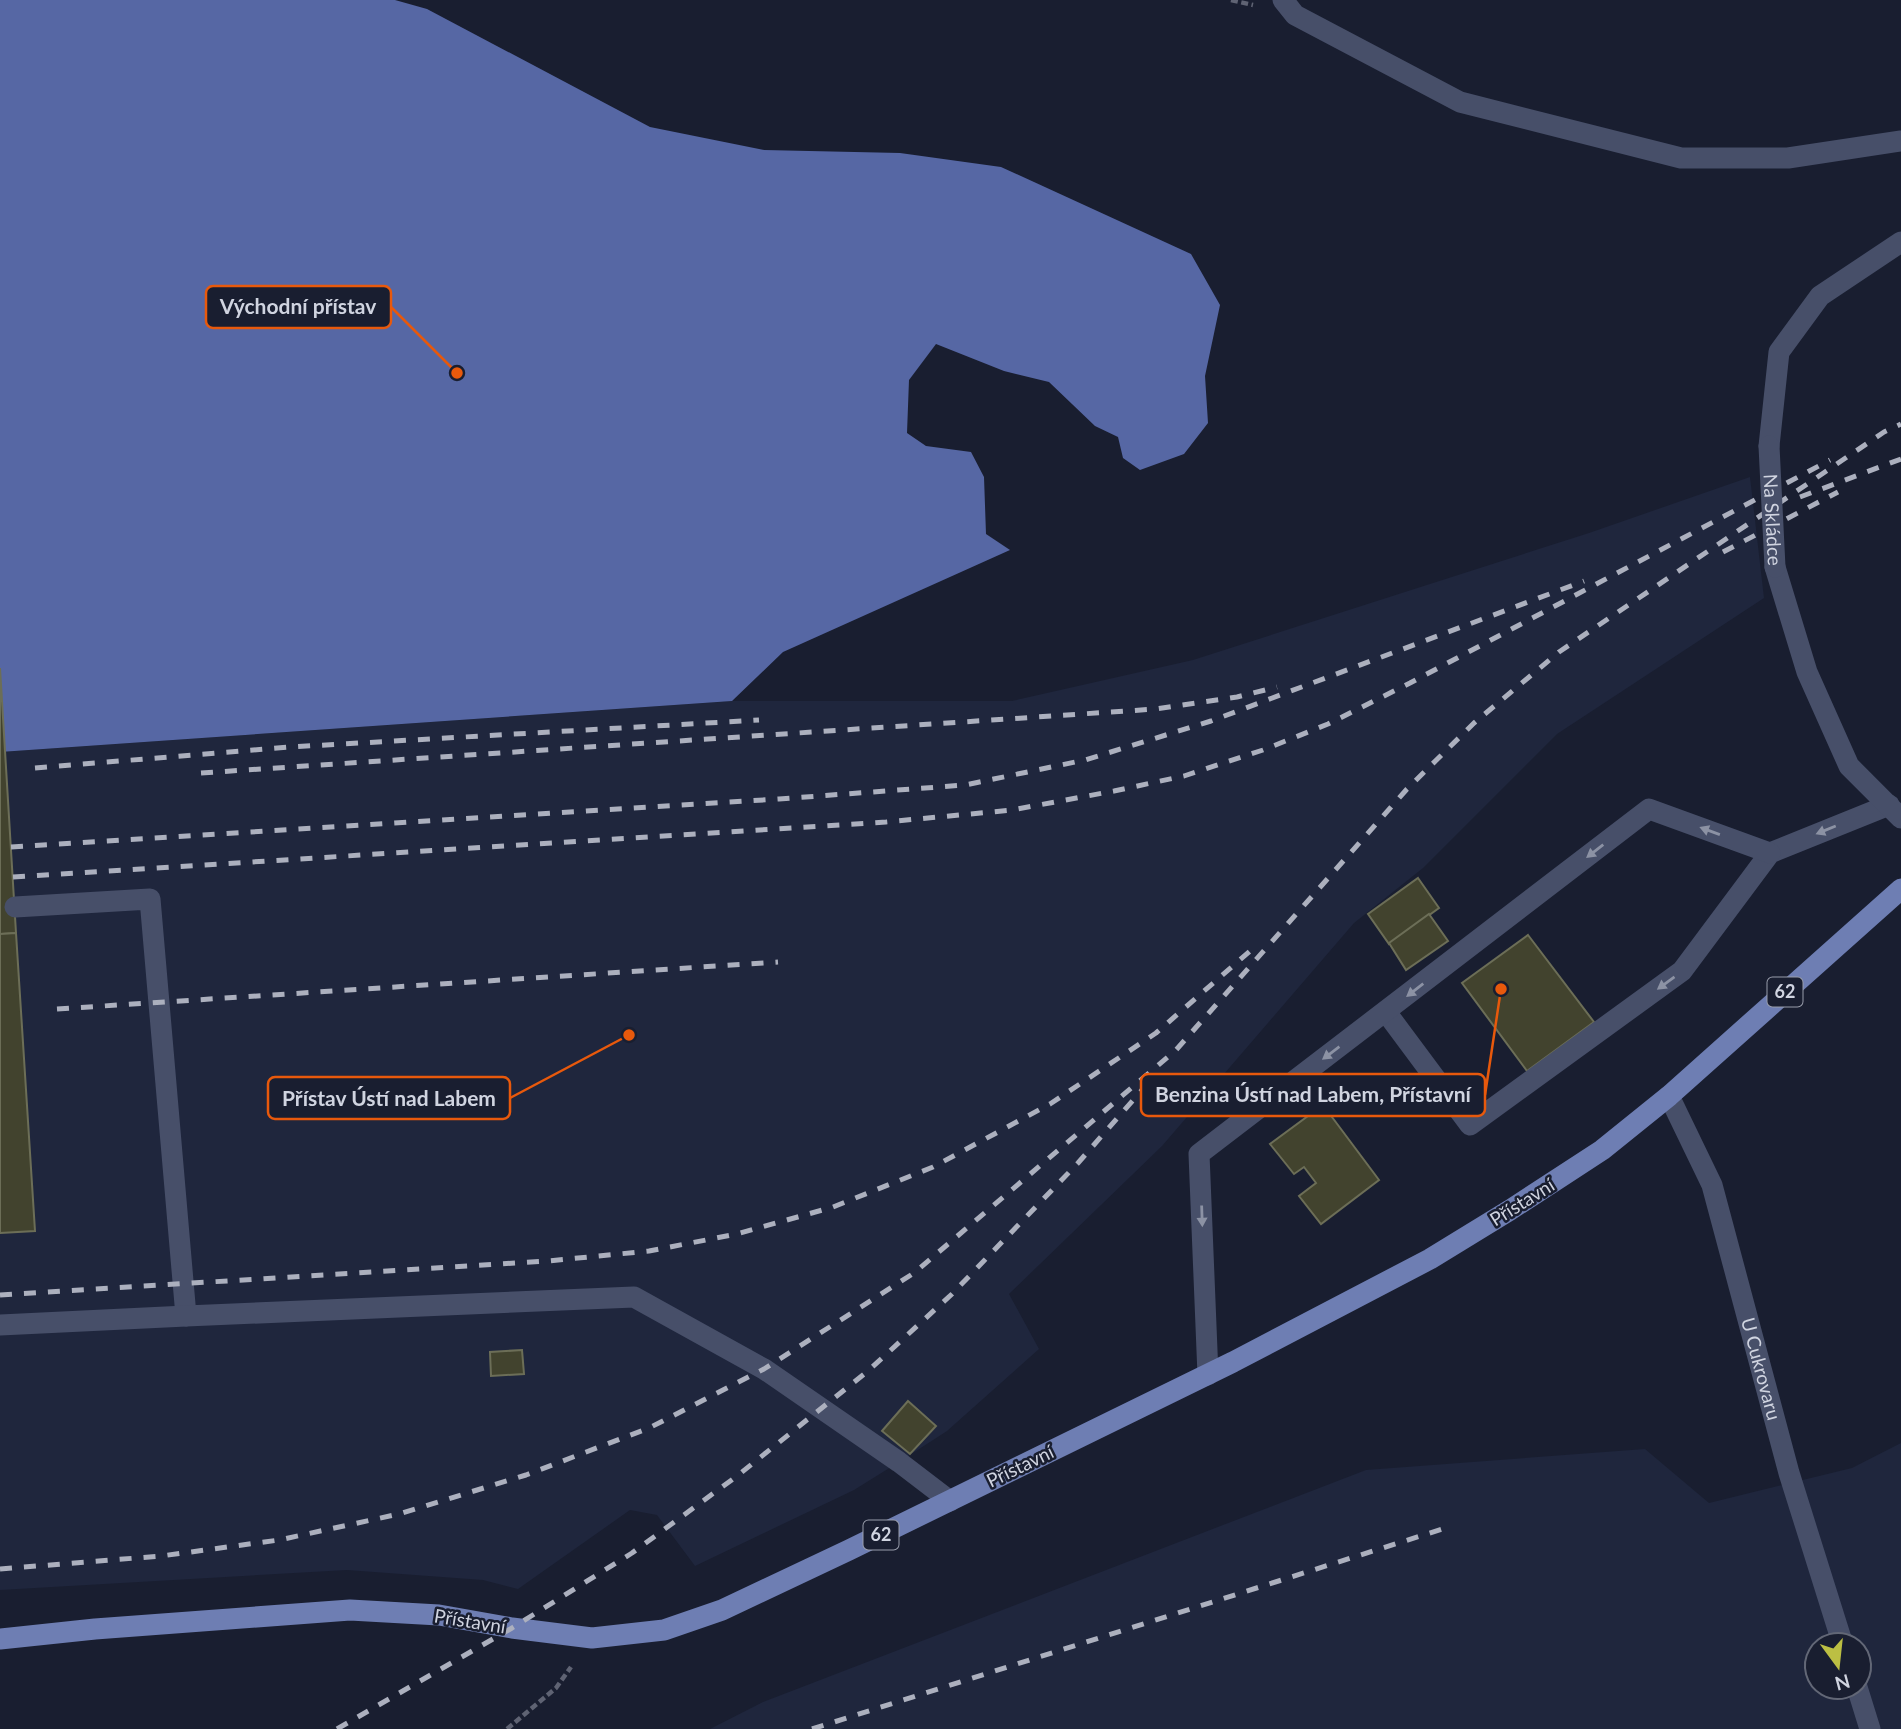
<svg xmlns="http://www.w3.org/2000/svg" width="1901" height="1729" font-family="Lato,sans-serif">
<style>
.built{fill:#1f263d;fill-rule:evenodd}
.water{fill:#5667a4}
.building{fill:#42432e;stroke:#6c6e57;stroke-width:2}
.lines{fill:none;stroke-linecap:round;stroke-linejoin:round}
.path{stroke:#5f6373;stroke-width:4.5;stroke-dasharray:7 3.5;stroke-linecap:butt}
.lane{stroke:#474f69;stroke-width:21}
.street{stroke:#474f69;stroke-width:21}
.primary{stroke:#6e7eb3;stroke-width:21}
.rail{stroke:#acb0be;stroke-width:5;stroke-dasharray:12 12;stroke-linecap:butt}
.street-bridge{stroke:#474f69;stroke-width:21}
.oneway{fill:#8c92a4}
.labels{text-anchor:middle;stroke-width:5;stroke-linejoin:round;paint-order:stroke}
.shield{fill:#191e30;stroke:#999dab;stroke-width:2}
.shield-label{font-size:18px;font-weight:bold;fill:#d0d4e0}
.street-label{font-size:19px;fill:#d0d4e0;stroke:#191e30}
.leader{fill:none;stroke:#e8590c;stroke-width:2.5}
.callout-dot{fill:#e8590c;stroke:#191e30;stroke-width:2.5}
.callout{fill:#191e30;stroke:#e8590c;stroke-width:2.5}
.callout-label{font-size:21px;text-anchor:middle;font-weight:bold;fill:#d0d4e0}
</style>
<rect width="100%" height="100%" fill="#191e30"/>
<g class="built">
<polygon points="1750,477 1764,598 1557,734 1423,868 1354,923 1162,1146 1009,1294 1039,1349 947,1431 899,1462 854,1490 695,1566 657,1515 630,1510 518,1589 483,1580 347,1570 0,1590 0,752 732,701 1012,701 1193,660 1589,533"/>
<path d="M1901,1443V1729H710L763,1702L1366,1470L1645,1449L1709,1503L1852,1468ZM1817,1645H1859V1687H1817Z"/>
</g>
<polygon class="water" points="0,0 395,0 427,9 650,127 764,150 900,153 1001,167 1191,254 1220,305 1205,376 1208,423 1184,454 1140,470 1123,458 1118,437 1095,426 1049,382 1004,371 936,344 909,380 907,433 926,446 971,452 984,477 986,534 1010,550 783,652 732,701 0,752"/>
<g class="building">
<polygon points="0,668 16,933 0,934"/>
<polygon points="1418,878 1439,908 1389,944 1368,914"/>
<polygon points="1429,914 1448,941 1406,970 1389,943"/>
<polygon points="16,933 35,1231 0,1233 0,934"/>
<polygon points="1528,935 1594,1022 1527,1071 1462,983"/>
<polygon points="1323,1105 1379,1180 1321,1224 1299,1196 1316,1183 1304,1167 1294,1174 1270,1144"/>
<polygon points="522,1350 524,1374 491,1376 490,1352"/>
<polygon points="908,1401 936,1426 910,1454 882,1431"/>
</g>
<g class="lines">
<g class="path">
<polyline points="1231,0 1253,5"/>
<polyline points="507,1729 556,1688 571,1667"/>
</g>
<g class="lane">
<polyline points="1283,0 1295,15 1460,102 1681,158 1788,158 1901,141"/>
<polyline points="15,907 150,899 186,1316"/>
<polyline points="1386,1012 1470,1125 1682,971 1770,853 1889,805"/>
<polyline points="0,1325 186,1316 634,1297 764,1369 899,1462 950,1501"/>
<polyline points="1208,1375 1199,1154 1649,809 1770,853"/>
</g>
<g class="street">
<polyline points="1769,446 1779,352 1820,296 1901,242"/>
<polyline points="1775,567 1807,672 1849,766 1901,818"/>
<path id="s1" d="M1669,1096L1712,1185L1789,1473L1843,1645"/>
<polyline points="1857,1687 1870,1729"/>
</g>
<polyline class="primary" points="0,1639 95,1629 350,1610 439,1615 512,1628 592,1638 664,1630 722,1610 849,1550 1233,1362 1430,1259 1510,1210 1602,1150 1669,1096 1901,889"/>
<g class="rail">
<polyline points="1800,497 1901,459"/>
<polyline points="1723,552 1838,492"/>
<polyline points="35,768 290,747 759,720"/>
<polyline points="201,773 1156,709 1237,697 1277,687"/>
<polyline points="11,847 779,799 965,785 1085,760 1211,721 1584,581"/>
<polyline points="13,877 886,822 1012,810 1114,791 1184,776 1263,750 1328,724 1410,683 1830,460"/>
<polyline points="57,1009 778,962"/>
<polyline points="0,1295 548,1261 649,1251 737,1234 833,1207 933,1167 1050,1104 1156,1033 1258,944"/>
<polyline points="0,1569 161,1556 279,1540 399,1514 526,1475 649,1428 764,1369 914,1273 1176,1050 1407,789 1474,723 1559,652 1884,432 1901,424"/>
<polyline points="337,1729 512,1628 632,1553 737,1476 868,1371 952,1294 1078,1163 1142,1090"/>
<polyline points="812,1729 1452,1526"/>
</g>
<path class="street-bridge" id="s2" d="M1769,446L1775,567"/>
</g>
<defs><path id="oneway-solid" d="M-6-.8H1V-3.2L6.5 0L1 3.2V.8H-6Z" transform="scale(1.75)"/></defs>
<g class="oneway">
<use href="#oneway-solid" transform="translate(1826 830) rotate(158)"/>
<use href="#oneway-solid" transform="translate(1710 831) rotate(-160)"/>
<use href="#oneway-solid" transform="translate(1595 851) rotate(142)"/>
<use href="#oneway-solid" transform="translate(1666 983) rotate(144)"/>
<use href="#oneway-solid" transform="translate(1415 990) rotate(142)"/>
<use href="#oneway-solid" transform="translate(1331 1053) rotate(143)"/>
<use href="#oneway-solid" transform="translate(1202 1216) rotate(88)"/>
</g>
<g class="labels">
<g class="shield">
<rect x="1767.5" y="977.5" width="35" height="29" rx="5"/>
<rect x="863.5" y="1520.5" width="35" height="29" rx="5"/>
</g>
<g class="shield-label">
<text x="1785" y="998">62</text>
<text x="881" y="1541">62</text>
</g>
<g class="street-label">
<text dy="7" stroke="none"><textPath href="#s2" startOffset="74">Na Skládce</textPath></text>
<text transform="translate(1522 1202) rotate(-32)" y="7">Přístavní</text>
<text dy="7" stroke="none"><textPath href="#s1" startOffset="289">U Cukrovaru</textPath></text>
<text transform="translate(1020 1466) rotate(-26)" y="7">Přístavní</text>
<text transform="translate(470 1621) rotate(9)" y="7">Přístavní</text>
</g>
</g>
<path class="leader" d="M457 373L391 307M1501 989L1485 1095M629 1035L510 1098"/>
<g class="callout-dot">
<circle cx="457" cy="373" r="7"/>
<circle cx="1501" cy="989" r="7"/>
<circle cx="629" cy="1035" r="7"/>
</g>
<g class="callout">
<rect x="206" y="286" width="185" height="42" rx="7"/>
<rect x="1141" y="1074" width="344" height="42" rx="7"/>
<rect x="268" y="1077" width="242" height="42" rx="7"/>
</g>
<g class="callout-label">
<text x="298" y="314">Východní přístav</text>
<text x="1313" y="1102">Benzina Ústí nad Labem, Přístavní</text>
<text x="389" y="1106">Přístav Ústí nad Labem</text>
</g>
<g transform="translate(1838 1666) rotate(165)"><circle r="33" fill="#191e30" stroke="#626776" stroke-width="2"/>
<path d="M0-5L12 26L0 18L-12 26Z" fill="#bcbf43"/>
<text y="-10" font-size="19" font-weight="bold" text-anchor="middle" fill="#d0d4e0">N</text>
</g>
</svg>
